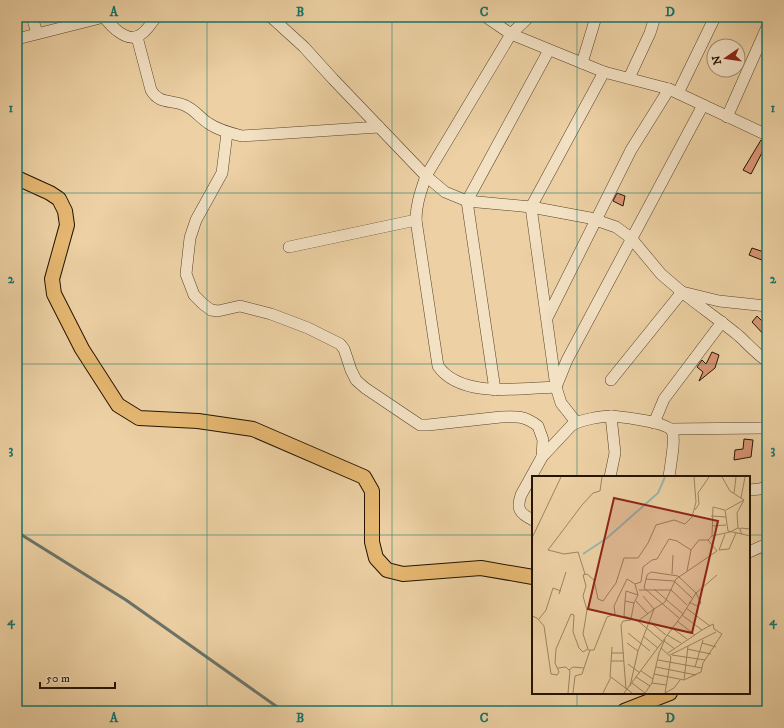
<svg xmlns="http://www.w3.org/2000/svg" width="784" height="728" font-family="'IM FELL DW Pica',serif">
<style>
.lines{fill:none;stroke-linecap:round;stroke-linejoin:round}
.stream{stroke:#6b7469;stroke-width:3}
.building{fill:#db9575;stroke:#241300}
.minor-casing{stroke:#564229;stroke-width:12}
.major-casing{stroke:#241300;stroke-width:16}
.minor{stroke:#f3e1c4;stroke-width:11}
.major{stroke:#e6b872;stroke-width:14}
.grid{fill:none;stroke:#0f766e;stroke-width:1;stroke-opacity:0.55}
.inset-river{fill:none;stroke:#9bb5af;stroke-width:2}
.inset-road{fill:none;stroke:#9d8562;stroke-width:1}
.view{fill:#8f2418;fill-opacity:0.15;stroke:#8f2418;stroke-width:2}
.inset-edge{fill:none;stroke:#241300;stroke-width:2}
.neatline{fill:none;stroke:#0f766e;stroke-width:1.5}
.grid-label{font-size:13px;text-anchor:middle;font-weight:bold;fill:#0f766e}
</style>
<rect width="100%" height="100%" fill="#edd1a4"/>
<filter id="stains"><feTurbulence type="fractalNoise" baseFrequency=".005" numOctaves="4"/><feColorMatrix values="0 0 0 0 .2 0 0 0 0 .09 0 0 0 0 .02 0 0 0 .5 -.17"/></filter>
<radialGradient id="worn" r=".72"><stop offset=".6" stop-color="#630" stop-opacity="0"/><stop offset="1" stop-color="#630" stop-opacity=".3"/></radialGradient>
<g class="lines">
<polyline class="stream" points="17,532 126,600 283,711"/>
</g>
<g class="building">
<polygon points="761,140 767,143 751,174 743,170"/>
<polygon points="617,193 625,196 623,206 613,201"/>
<polygon points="752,248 767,253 767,262 749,255"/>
<polygon points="757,316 767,326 767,338 752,322"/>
<polygon points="712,352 719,355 715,368 699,381 703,372 697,367 702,360 706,364"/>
<polygon points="744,439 753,440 751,457 734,460 735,450 743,449"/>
</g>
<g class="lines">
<defs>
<g id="minor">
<polyline points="32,17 37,33"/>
<polyline points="271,17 304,47 333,79 426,176 445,192 467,201 531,207 590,218 616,227 631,238 661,274 682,292 719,301 767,306"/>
<polyline points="486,17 511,34 604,72 669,89"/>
<path d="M529,17L511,34L426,176C421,191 416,204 416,220L438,366C461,399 521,388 556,387L567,360L703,105"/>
<path d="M137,37L151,90C159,105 173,99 186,106C195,110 200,118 208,123C218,130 230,133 242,136L379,127"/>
<path d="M17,39L104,17C111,26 126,42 138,36C146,33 151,23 156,17"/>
<polyline points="582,63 596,17"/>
<polyline points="629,78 650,33 655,17"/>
<polyline points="678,93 715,17"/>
<polyline points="727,117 767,27"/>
<path d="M227,133L222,173L196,220L190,238L186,274L194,295L203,304L211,310L218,311L240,306L271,314L308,328L340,344L344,349L351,370L356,380L365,388L420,425H428L501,417C517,416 525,416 538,426L543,440L542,457"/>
<polyline points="289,247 416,220"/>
<polyline points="547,318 631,150 669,89 767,135"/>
<path d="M611,380L682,292C700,307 720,320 739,336C748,344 756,354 767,361"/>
<polyline points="495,390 467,201 549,50"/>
<polyline points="576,422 561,403 556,387 531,207 604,72"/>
<polyline points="654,423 664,399 722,322"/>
<polyline points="671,429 767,428"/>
<polyline points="610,477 615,453 611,416"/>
<polyline points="749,490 760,489 767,486"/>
<path d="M533,520C520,514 516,509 521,495L542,457L571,426C578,420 602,416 612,416C623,417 667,422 672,431C676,439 670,467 669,477"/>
<polyline points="749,552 767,544"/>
</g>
<g id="major">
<polyline points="17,178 50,193 59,199 65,211 67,225 52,279 54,294 82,349 118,405 139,418 198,421 253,429 364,477 372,491 372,542 376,558 387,570 403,574 481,568 533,577"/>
<polyline points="624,711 670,693"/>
</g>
</defs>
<use href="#minor" class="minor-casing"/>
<use href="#major" class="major-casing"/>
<use href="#minor" class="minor"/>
<use href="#major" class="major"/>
</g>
<path class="grid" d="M207,17V711M392,17V711M577,17V477M17,193H767M17,364H767M17,535H533M749,535H767M577,693V711"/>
<g transform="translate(532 476)">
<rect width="218" height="218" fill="#edd1a4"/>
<path class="inset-river" d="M51,78L75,62L126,17L133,1"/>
<path class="inset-road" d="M190,1L198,15L212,24L205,37L206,52L208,53M202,17L204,1M209,22L213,1M163,34L167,28L166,17L177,1M194,34L212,24M179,40L194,41M180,50L194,49M218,53L209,52L208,54L210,58L218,60M180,60L198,56L206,52M0,62L29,1M187,74L197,73L204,57M187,74L193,58M155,95L159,74L167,64H176M53,98L46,76L32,78L16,74L50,29L61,17L68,15L70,1M140,98L141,79M114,103L142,105L160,122M103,108L109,106L111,91L120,84L125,83L137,63L145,65L159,74M107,114H139L155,129M27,118L34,96M93,125L94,115L106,119M104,125L116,138M154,132L178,150M151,138L164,117L185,99M150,139L170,154L181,148L182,153L190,158L171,187L169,196L152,204L156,170M0,140L5,142L12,150L19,198L25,199L27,196L23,187L24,173L39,138L42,139L41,156L47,172L51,176L56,173L51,158L55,134L51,120L54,110L51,99L55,98L62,104L66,123L71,125L84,107L92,82H106L116,67L124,49L142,44L153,48L160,41L164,26L162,1M147,142L112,112L115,99L119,96L146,100L164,117L169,127L165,130L157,126M7,143L14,134L21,112L29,115M99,143L102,127M106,145L130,165M145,145L163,159M119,147L134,159M140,152L155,163M96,157L118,175M135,159L149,167M111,160L126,172M132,165L143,173M95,167L106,175M170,167L184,171M129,172L139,181L133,217M155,173L179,178M56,174H62L75,141L83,138L82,130L95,103L103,108L106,119L102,127L93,125L92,140L106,145L122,133L111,120M79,177H92M136,177L170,154M138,179L184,156M140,179L173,184M126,184L170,192M79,185H92M96,188L108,197M124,191L164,199M163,191L171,164M26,192L34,191L38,195L36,217M37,194L41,191L52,192M109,195L121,203M122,198L152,204M78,201L80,171M104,201L118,210M100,207L113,217M120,207L134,209M98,210L106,175L122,133L133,126L144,103L185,75L176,64L180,60L181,31L193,34L196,55L210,58M94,213L89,149L91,145L99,144M41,217L43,200L50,198L58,174M71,217L79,201L100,217M92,217L151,138L122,113M113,217L120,207L127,177L133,163M133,217L142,212L148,204"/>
<path class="view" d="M82,22L186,45L160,157L56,133Z"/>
<rect width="218" height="218" class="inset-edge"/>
</g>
<rect width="784" height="728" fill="none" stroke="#edd1a4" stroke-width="44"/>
<g transform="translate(726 58) rotate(257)"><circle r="19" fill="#f3e1c4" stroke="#a08f76"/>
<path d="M0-3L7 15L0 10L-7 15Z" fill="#8f2418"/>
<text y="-6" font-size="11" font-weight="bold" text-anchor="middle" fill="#241300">N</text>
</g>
<path d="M40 682v6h75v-6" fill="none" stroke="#241300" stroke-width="2"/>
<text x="46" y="682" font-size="12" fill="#241300" stroke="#f3e1c4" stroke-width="3" paint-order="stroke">50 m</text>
<rect x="22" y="22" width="740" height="684" class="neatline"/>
<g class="grid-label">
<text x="114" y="16">A</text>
<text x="300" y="16">B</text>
<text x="484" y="16">C</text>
<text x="670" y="16">D</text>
<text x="11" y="112">1</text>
<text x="773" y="112">1</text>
<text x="11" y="283">2</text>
<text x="773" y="283">2</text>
<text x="11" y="454">3</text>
<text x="773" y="454">3</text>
<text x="11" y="625">4</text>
<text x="773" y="625">4</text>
<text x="114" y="722">A</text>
<text x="300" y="722">B</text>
<text x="484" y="722">C</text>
<text x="670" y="722">D</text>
</g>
<rect width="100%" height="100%" filter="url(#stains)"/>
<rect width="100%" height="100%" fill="url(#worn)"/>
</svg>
